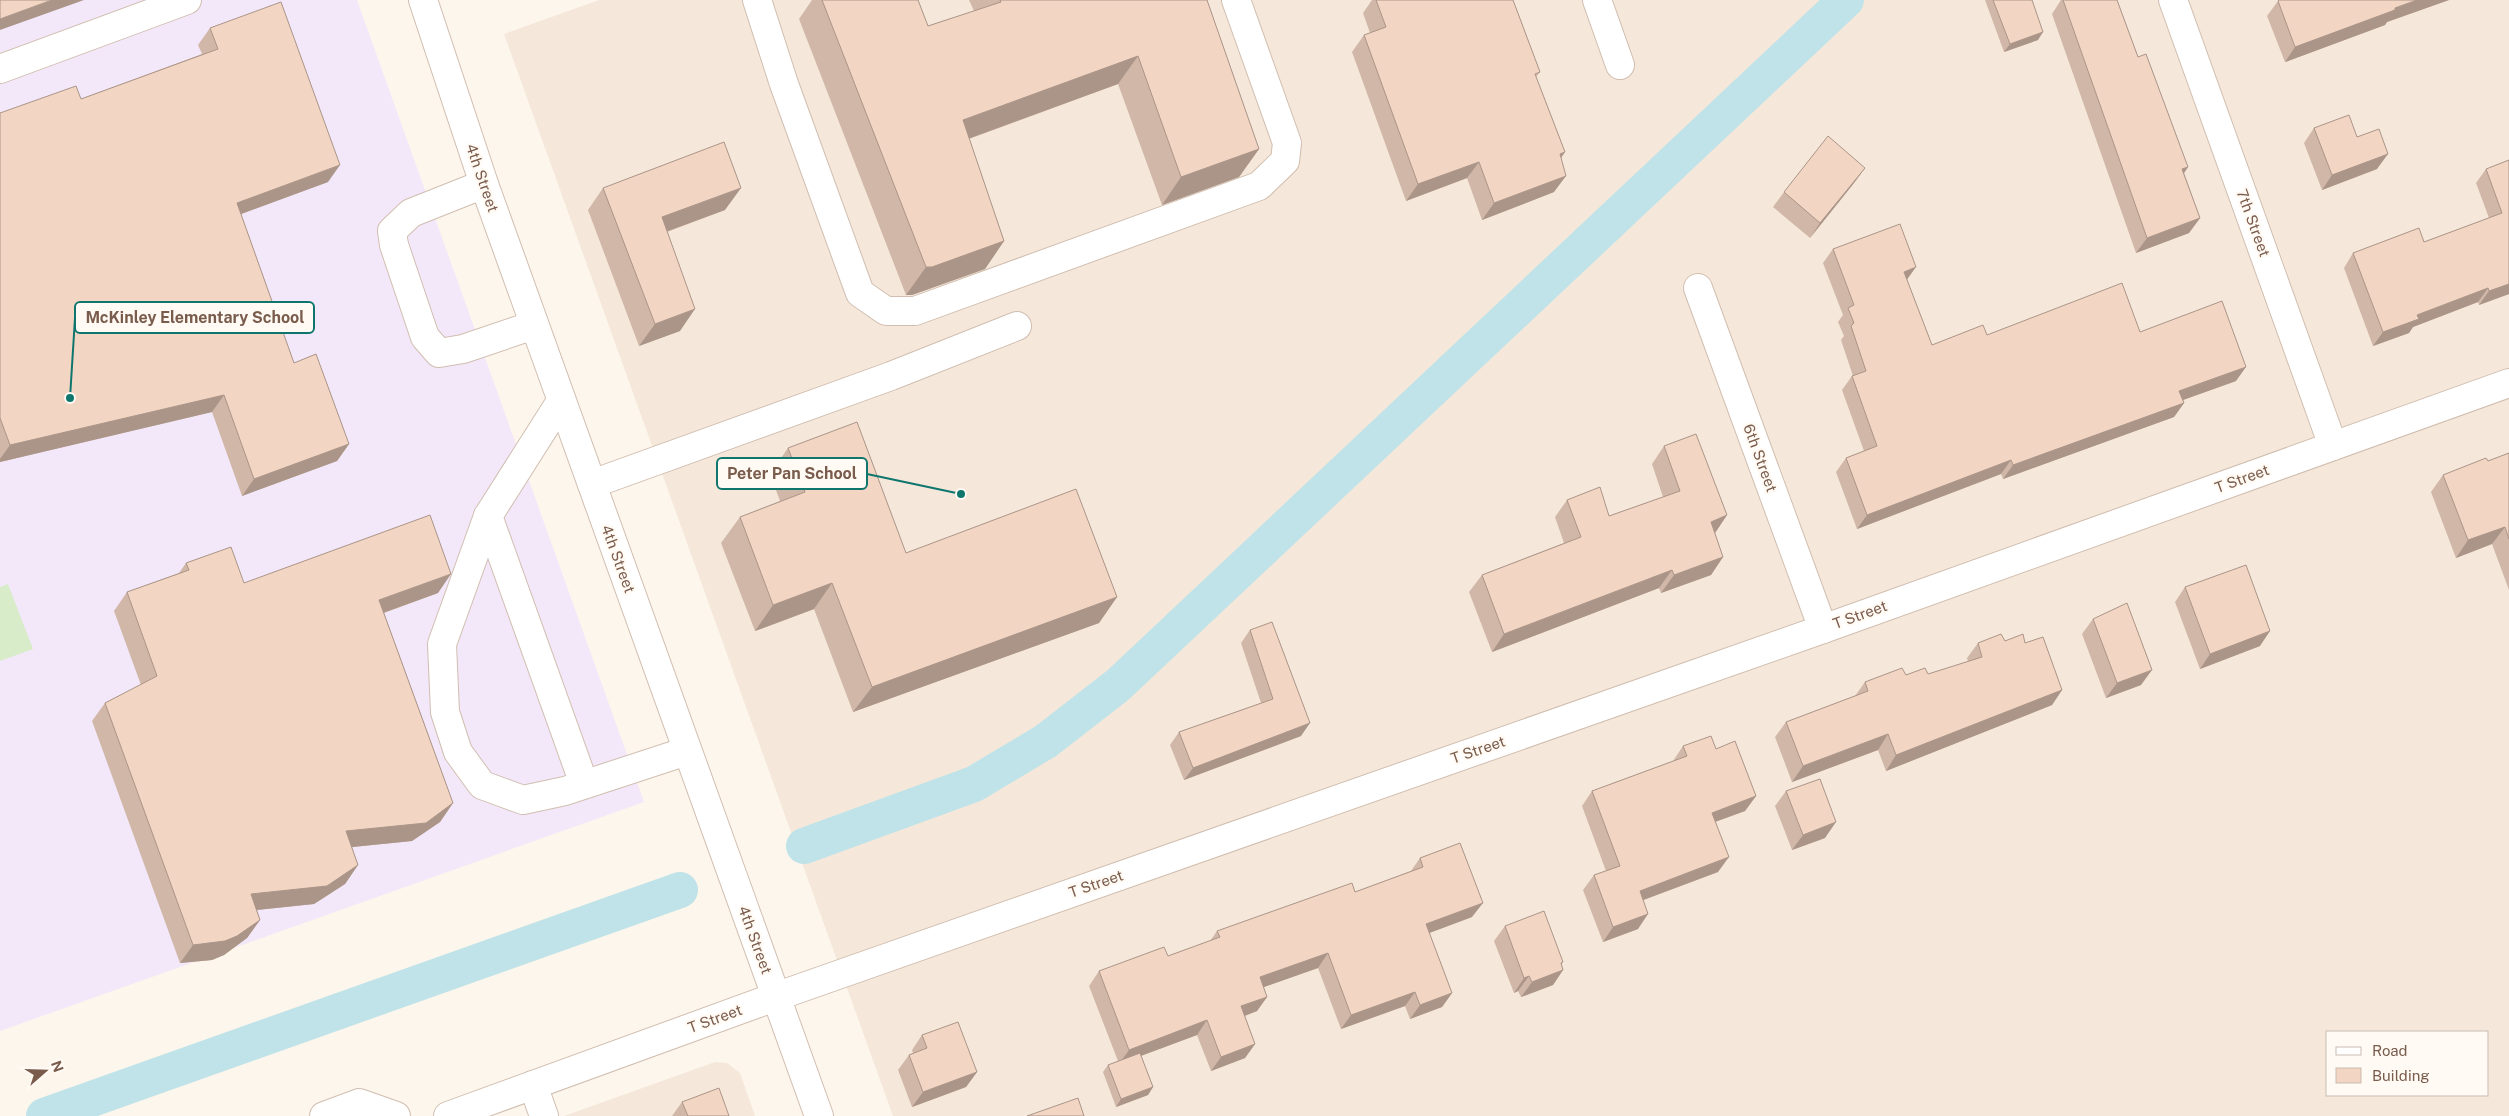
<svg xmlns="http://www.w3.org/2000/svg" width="2509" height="1116" font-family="'Public Sans',sans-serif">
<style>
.residential{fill:#f5e8da;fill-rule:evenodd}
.education{fill:#f3e8fa}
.green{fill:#d8ecc9}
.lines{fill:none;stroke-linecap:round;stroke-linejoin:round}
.canal{stroke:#bfe3e8;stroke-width:36}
.minor-casing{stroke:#d1beb0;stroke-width:30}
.minor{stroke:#fff;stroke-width:28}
.wall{fill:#d1b7a8}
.shaded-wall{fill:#aa9588}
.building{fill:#f3d5c3;stroke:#aa9588}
.labels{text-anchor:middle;stroke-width:4.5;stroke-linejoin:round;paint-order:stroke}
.street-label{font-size:15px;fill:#7a5c4d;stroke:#fffaf3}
.leader{fill:none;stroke:#0f766e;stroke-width:2}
.callout-dot{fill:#0f766e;stroke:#fffaf3;stroke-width:2}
.callout{fill:#fffaf3;stroke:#0f766e;stroke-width:2}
.callout-label{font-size:16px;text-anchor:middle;font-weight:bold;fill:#7a5c4d}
</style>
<rect width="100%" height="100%" fill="#fdf6ec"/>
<g class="residential">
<path d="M599,0H2509V1116H893L504,34ZM2328,1032H2488V1095H2328Z"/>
<polygon points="715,1062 727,1063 740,1073 755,1116 564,1116"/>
</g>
<polygon class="education" points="0,0 357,0 644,802 0,1031"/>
<polygon class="green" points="8,584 33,649 0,661 0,587"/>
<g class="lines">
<g class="canal">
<polyline points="804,846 974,784 1046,741 1118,685 1846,0"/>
<polyline points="44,1116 680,890"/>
</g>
<defs>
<g id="minor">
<polyline points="423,0 484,184 819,1116"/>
<polyline points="757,0 784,84 860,293 886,311 915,311 1259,186 1285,161 1287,143 1236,0"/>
<polyline points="1597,0 1620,65"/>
<polyline points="2173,0 2333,446"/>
<polyline points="0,69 187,0"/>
<polyline points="484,184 411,213 392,231 394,245 425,337 439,353 463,349 534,325"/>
<polyline points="1698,288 1823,629"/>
<polyline points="561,401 488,516 442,644 445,712 458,752 482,785 523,800 565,791 687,751"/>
<polyline points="592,484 891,376 1017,326"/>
<polyline points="488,516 584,784"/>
<polyline points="533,1085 544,1116"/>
<polyline points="324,1116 359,1103 396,1116"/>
<polyline points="448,1116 775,997 1823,629 2509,383"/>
</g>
</defs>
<use href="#minor" class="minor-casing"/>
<use href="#minor" class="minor"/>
</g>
<g class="wall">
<polygon points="812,0 918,0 928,26 974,11 969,0 1207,0 1259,149 1239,177 1162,205 1118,84 969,139 1004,241 985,269 912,295 906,295 799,19"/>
<polygon points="1372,0 1513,0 1540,72 1536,77 1565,152 1561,158 1554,192 1482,220 1467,178 1406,201 1352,52 1364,35 1370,33 1363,13"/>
<polygon points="1985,0 2032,0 2038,40 2004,52"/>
<polygon points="2061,0 2117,0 2138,57 2188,167 2184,173 2200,218 2189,233 2136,253 2052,14"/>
<polygon points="2279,0 2449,0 2387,22 2385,25 2285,62 2267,16 2278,1"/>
<polygon points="210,28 328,182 241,214 294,363 349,444 337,461 242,496 212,412 0,462 0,113 81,99 202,54 198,45"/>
<polygon points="2314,128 2357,137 2377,169 2322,190 2304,143"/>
<polygon points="2509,160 2509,294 2479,305 2478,302 2413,327 2409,333 2373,346 2344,268 2353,253 2424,242 2489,218 2476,183 2486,169"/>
<polygon points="1865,168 1854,183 1810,238 1773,207 1784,192"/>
<polygon points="603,188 725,210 667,232 680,331 639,346 588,210"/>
<polygon points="1833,249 1907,280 1932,345 1987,335 2140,332 2236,381 2183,400 2184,403 2174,417 2003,479 2001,474 1857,529 1836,472 1846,458 1864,451 1842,390 1852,376 1853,376 1841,340 1844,336 1838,322 1843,315 1823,263"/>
<polygon points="1664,446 1727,515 1715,533 1723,557 1711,575 1661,593 1659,588 1492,652 1469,592 1482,575 1564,543 1555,517 1567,500 1609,516 1663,497 1652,464"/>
<polygon points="788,448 906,553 1117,597 1099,623 853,712 814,609 755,631 721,543 740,517 780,501 770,474"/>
<polygon points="2509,453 2509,590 2492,544 2456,558 2431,492 2443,475 2488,461"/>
<polygon points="186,563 244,583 438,593 384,613 453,803 440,822 412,841 352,847 358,865 345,884 314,904 257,910 260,920 247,938 224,955 212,960 180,963 92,721 105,703 141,685 114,611 127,592 179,573"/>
<polygon points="2185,587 2260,646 2200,669 2175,602"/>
<polygon points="2093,619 2141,685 2106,698 2082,634"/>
<polygon points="1250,630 1301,736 1184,780 1170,745 1179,732 1261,703 1241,643"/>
<polygon points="2005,641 2025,643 2062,690 2052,705 1886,771 1878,750 1792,782 1775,737 1786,722 1855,696 1865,682 1906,675 1928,674 1968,662 1967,658 1978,643"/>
<polygon points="1683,746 1716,749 1756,796 1745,811 1715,822 1718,872 1643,900 1638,929 1603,942 1583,890 1594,875 1606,871 1582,806 1592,791 1673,761"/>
<polygon points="1786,791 1825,838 1792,850 1775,806"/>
<polygon points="1420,858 1472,917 1429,933 1452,993 1442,1007 1410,1019 1405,1006 1341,1029 1318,968 1263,987 1267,997 1257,1011 1245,1016 1255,1044 1245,1058 1211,1071 1197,1035 1141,1056 1153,1087 1148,1095 1116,1107 1103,1072 1108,1065 1118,1061 1089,986 1099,971 1168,956 1210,941 1217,931 1355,892 1411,871"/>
<polygon points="1505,926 1561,965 1563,970 1553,985 1521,997 1518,991 1514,993 1494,941"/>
<polygon points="922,1035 977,1072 966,1087 912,1107 898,1070 909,1055 913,1053 912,1050"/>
<polygon points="682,1102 729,1116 672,1116"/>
</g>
<g class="shaded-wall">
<polygon points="52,0 84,0 0,30 0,19"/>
<polygon points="2417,0 2449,0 2387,22 2385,25 2285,62 2295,47 2395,8"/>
<polygon points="2043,32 2038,40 2004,52 2010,44"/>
<polygon points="1138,56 1118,84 943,148 963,120"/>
<polygon points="1259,149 1239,177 1162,205 1181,177"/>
<polygon points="1565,152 1553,169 1560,154"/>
<polygon points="2388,154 2377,169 2322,190 2332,175"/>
<polygon points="1479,162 1467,178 1406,201 1418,184"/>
<polygon points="340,165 328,182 225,220 237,203"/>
<polygon points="2188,167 2178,182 2182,169"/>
<polygon points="1865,168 1854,183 1810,238 1820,223"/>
<polygon points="1566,176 1554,192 1482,220 1494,203"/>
<polygon points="741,188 725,210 646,239 662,217"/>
<polygon points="2200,218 2189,233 2136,253 2147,238"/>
<polygon points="1004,241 985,269 912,295 906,295 926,267"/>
<polygon points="1916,267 1906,281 1904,272"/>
<polygon points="2509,284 2509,294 2479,305 2489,291"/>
<polygon points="2488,288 2478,302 2413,327 2409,333 2373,346 2383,332 2417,315"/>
<polygon points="695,309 680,331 639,346 655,324"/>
<polygon points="2246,367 2236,381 2169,405 2179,391"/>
<polygon points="224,395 212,412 0,462 0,459 10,445"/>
<polygon points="2184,403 2174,417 2003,479 2013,465"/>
<polygon points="349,444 337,461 242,496 254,479"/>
<polygon points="2011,460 2001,474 1857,529 1867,515"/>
<polygon points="1727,515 1715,533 1711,522"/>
<polygon points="2505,527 2492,544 2456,558 2468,540"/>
<polygon points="1723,557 1711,575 1661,593 1674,575"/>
<polygon points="1672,570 1659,588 1492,652 1504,634"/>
<polygon points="451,574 438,593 366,619 379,600"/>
<polygon points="832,583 814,609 755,631 773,605"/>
<polygon points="1117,597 1099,623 853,712 872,687"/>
<polygon points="2270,631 2260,646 2200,669 2210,654"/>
<polygon points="2152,670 2141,685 2106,698 2117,683"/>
<polygon points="2062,690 2052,705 1886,771 1896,755"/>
<polygon points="1310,723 1301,736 1184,780 1193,768"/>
<polygon points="1888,734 1878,750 1792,782 1803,766"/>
<polygon points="1756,796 1745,811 1701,827 1712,813"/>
<polygon points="453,803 440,822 412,841 333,849 346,831"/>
<polygon points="1836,822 1825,838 1792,850 1803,835"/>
<polygon points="1729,857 1718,872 1630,905 1640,891"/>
<polygon points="358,865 345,884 314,904 238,912 251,894"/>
<polygon points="1483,903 1472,917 1416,938 1426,924"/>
<polygon points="1648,914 1638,929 1603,942 1613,927"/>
<polygon points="260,920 247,938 224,955 212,960 180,963 193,945"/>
<polygon points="1328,953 1318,968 1250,992 1260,977"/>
<polygon points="1563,962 1555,973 1563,970 1553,985 1521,997 1532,982"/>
<polygon points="1529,976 1518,991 1514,993 1524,978"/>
<polygon points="1415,992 1405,1006 1341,1029 1351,1015"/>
<polygon points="1452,993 1442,1007 1410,1019 1420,1005"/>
<polygon points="1267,997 1257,1011 1231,1021 1241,1006"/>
<polygon points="1207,1020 1197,1035 1119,1064 1129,1050"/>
<polygon points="1255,1044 1245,1058 1211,1071 1221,1057"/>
<polygon points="977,1072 966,1087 912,1107 923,1092"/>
<polygon points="1153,1087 1148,1095 1116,1107 1121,1099"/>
</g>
<g class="building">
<polygon points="0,0 52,0 0,19"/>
<polygon points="822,0 918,0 928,26 1001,2 1000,0 1207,0 1259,149 1181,177 1138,56 963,120 1004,241 932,267 926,267"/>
<polygon points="1376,0 1513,0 1540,72 1535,74 1565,152 1560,154 1566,176 1494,203 1479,162 1418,184 1364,35 1386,27"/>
<polygon points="1993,0 2032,0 2043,32 2010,44"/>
<polygon points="2063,0 2117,0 2138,57 2146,54 2188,167 2182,169 2200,218 2147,238"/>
<polygon points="2279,0 2417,0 2395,8 2395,10 2295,47 2278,1"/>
<polygon points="281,2 340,165 237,203 294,363 316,354 349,444 254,479 224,395 10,445 0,418 0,113 76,86 81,99 218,49 210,28"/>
<polygon points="2349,115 2357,137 2379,129 2388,154 2332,175 2314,128"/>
<polygon points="1828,136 1865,168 1820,223 1784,192"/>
<polygon points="724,142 741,188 662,217 695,309 655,324 603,188"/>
<polygon points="2509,160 2509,284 2489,291 2488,288 2417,315 2419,319 2383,332 2353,253 2419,228 2424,242 2502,213 2486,169"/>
<polygon points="1900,224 1916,267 1904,272 1932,345 1983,325 1987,335 2122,283 2140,332 2222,301 2246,367 2179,391 2184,403 2013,465 2011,460 1867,515 1846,458 1877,446 1852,376 1866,371 1851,326 1854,323 1848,308 1854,305 1833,249"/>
<polygon points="857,422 906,553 1076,489 1117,597 872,687 832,583 773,605 740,517 805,492 788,448"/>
<polygon points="1696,434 1727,515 1711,522 1723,557 1674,575 1672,570 1504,634 1482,575 1581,537 1567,500 1600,487 1609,516 1680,491 1664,446"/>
<polygon points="2509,453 2509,539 2505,527 2468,540 2443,475 2486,458 2488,461"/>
<polygon points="430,515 451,574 379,600 453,803 426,823 346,831 358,865 327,886 251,894 260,920 237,936 225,941 193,945 105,703 157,676 127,592 189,570 186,563 231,547 244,583"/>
<polygon points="2246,565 2270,631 2210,654 2185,587"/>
<polygon points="2127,603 2152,670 2117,683 2093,619"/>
<polygon points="1272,622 1310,723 1193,768 1179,732 1273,699 1250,630"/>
<polygon points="2001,634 2005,641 2023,634 2025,643 2043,637 2062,690 1896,755 1888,734 1803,766 1786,722 1868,691 1865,682 1902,668 1906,675 1925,668 1928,674 1982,657 1978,643"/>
<polygon points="1711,736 1716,749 1735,741 1756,796 1712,813 1729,857 1640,891 1648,914 1613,927 1594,875 1620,866 1592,791 1687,756 1683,746"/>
<polygon points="1820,779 1836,822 1803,835 1786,791"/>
<polygon points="1460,843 1483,903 1426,924 1452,993 1420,1005 1415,992 1351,1015 1328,953 1260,977 1267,997 1241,1006 1255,1044 1221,1057 1207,1020 1129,1050 1099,971 1164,947 1168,956 1220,937 1217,931 1352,883 1355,892 1423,867 1420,858"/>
<polygon points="1544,911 1563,962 1561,963 1563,970 1532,982 1529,976 1524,978 1505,926"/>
<polygon points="958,1022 977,1072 923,1092 909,1055 927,1048 922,1035"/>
<polygon points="1140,1053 1153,1087 1121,1099 1108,1065"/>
<polygon points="719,1088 729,1116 688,1116 682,1102"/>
<polygon points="1078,1098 1084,1116 1027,1116"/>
</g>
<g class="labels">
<g class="street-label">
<text transform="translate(482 178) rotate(71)" y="5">4th Street</text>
<text transform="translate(2253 223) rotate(70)" y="5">7th Street</text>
<text transform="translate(1760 458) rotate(70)" y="5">6th Street</text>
<text transform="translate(2242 479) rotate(-20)" y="5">T Street</text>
<text transform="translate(618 559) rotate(70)" y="5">4th Street</text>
<text transform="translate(1860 615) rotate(-20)" y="5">T Street</text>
<text transform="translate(1478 750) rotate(-19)" y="5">T Street</text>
<text transform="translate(1096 884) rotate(-19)" y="5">T Street</text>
<text transform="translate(755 940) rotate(70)" y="5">4th Street</text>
<text transform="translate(715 1019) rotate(-20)" y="5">T Street</text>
</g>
</g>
<path class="leader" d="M70 398L75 318M961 494L867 474"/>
<g class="callout-dot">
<circle cx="70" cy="398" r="5"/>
<circle cx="961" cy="494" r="5"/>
</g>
<g class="callout">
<rect x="75" y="302" width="239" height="31" rx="5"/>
<rect x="717" y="458" width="150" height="31" rx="5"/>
</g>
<g class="callout-label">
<text x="195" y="323">McKinley Elementary School</text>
<text x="792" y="479">Peter Pan School</text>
</g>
<rect x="2326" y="1031" width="162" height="65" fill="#fffaf3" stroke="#cabbb1"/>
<rect x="2336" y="1047" width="25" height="8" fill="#ffffff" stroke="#cabbb1"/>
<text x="2372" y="1056" font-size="15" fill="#7a5c4d">Road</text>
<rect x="2336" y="1068" width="25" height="15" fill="#f3d5c3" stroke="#cabbb1"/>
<text x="2372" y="1081" font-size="15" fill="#7a5c4d">Building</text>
<g transform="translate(45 1071) rotate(70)" stroke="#fffaf3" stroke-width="4" paint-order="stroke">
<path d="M0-4L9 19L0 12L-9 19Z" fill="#7a5c4d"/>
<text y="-8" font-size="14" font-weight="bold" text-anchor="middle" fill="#7a5c4d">N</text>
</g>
</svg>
